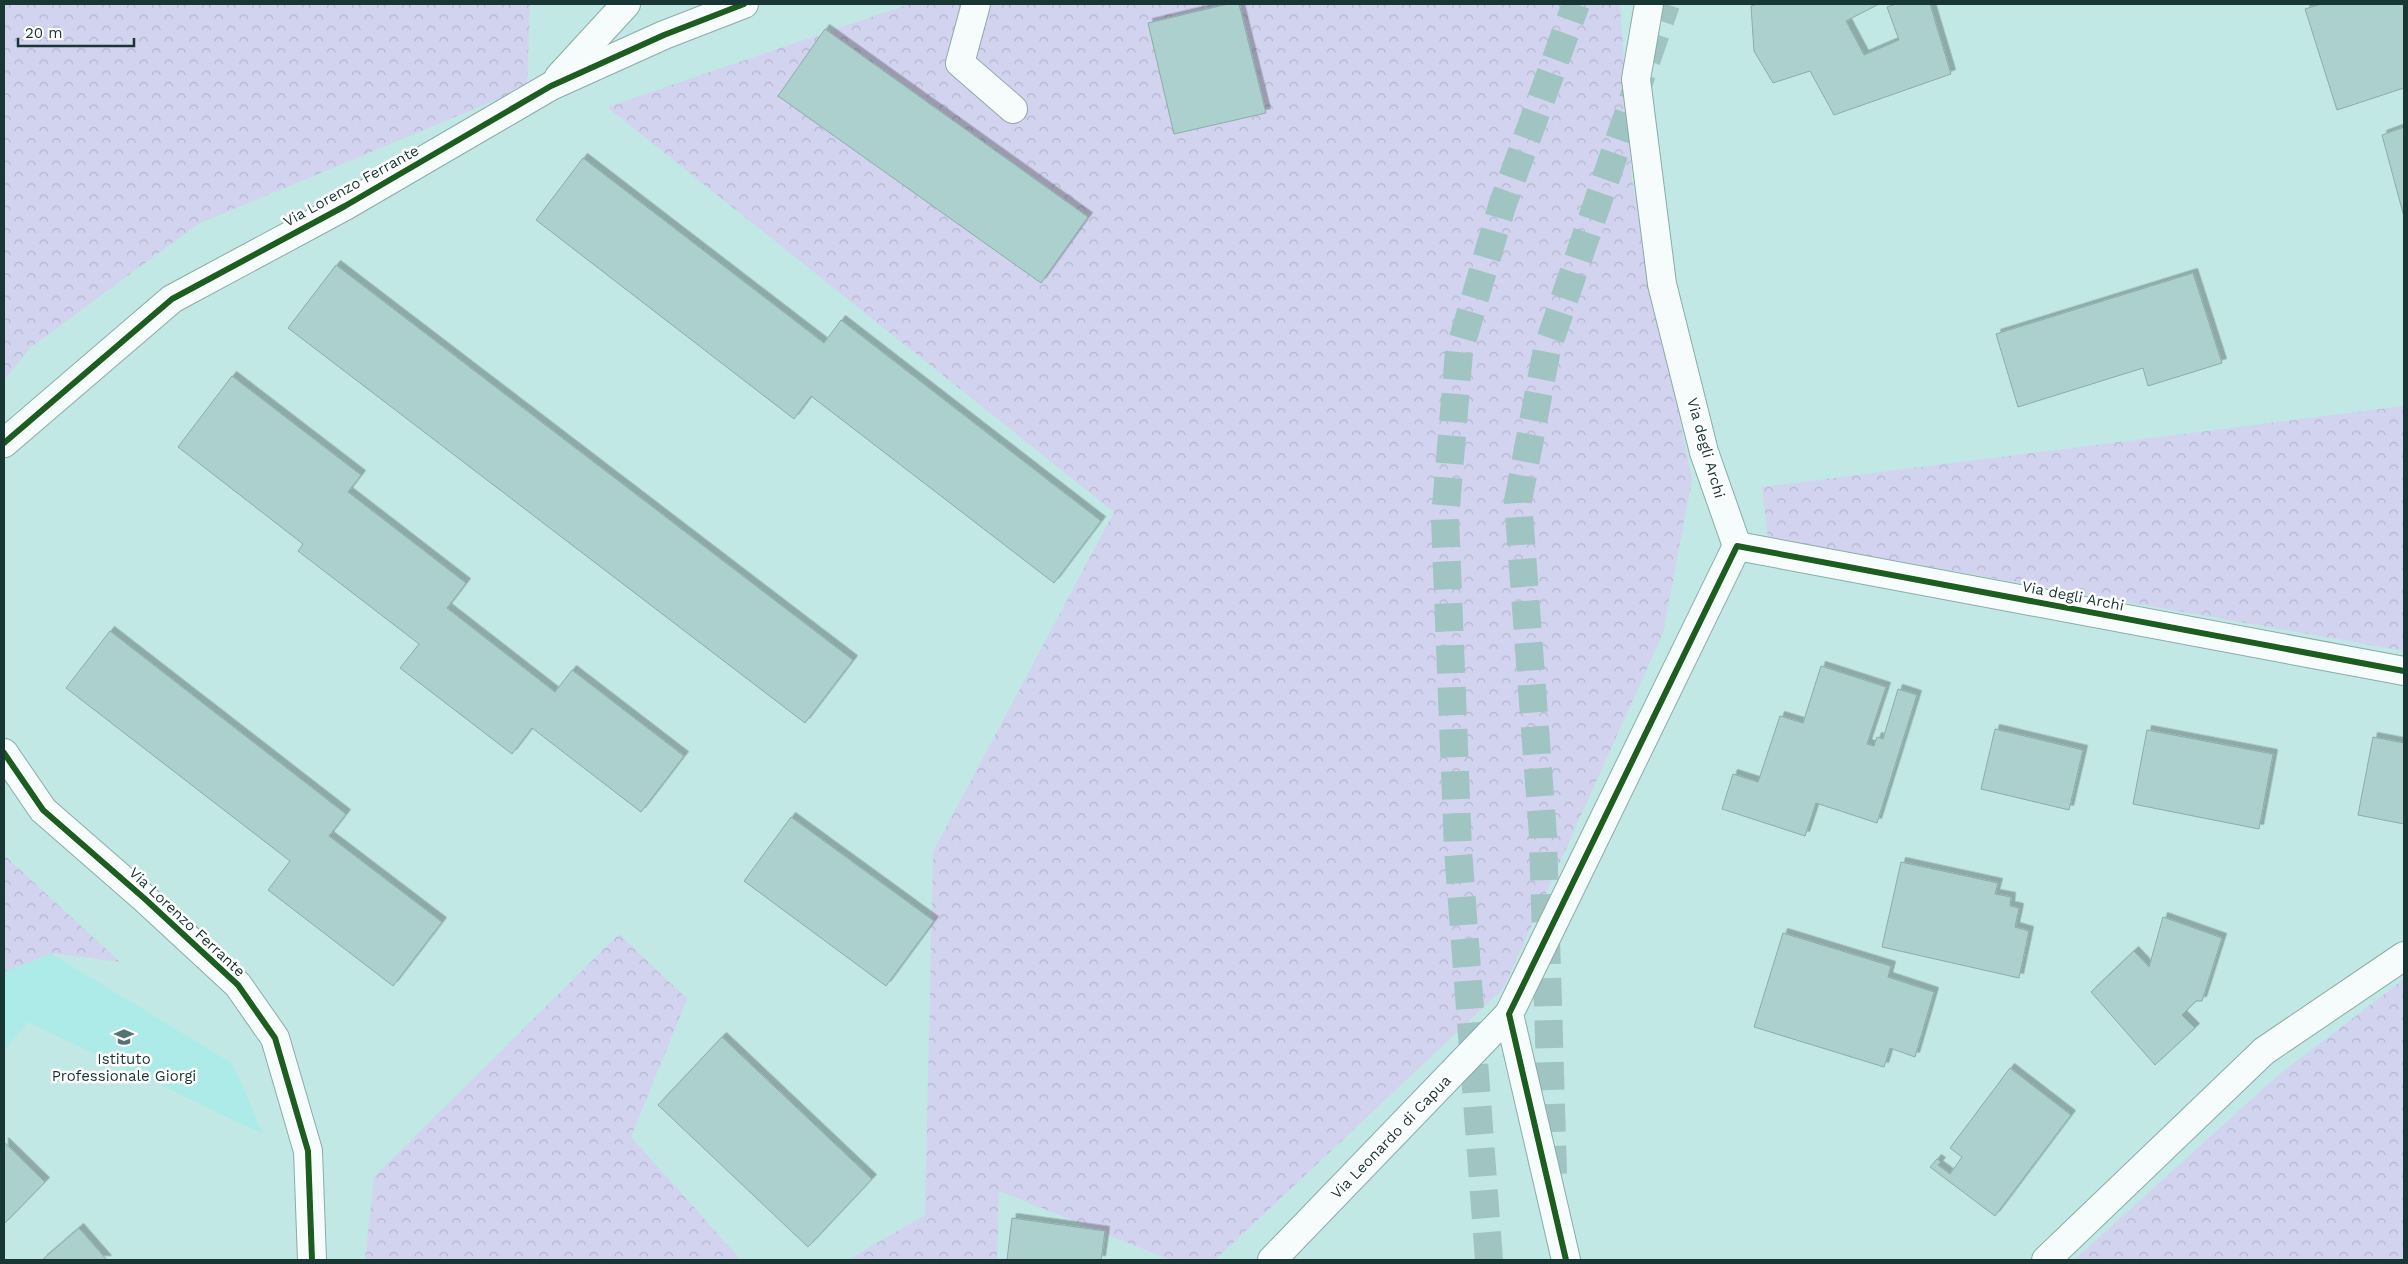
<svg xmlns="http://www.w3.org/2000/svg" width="2408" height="1264" font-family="'Work Sans',sans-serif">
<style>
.built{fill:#acebe7}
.forest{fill:url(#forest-crowns)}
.building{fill:#acd0cd;stroke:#8caca9;filter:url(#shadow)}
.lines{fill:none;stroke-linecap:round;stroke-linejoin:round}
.secondary-tunnel{stroke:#9fc4c2;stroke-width:28;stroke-dasharray:28 14;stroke-linecap:butt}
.minor-casing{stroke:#8baba8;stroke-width:30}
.minor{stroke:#f6fcfb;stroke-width:28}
.cycleway-casing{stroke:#fff;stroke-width:9}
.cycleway{stroke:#1b5e20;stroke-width:6}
.labels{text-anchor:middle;stroke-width:5;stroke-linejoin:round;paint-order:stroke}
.street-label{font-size:15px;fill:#183634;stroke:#fff}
.poi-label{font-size:15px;fill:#183634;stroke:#fff}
</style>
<defs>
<pattern id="forest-crowns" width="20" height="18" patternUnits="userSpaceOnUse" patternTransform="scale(1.25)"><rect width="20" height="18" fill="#d2d3ef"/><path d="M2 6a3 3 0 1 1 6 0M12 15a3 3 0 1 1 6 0" fill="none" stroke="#b4b6ce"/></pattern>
<filter id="shadow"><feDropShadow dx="4.5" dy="-4.5" stdDeviation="0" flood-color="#0004"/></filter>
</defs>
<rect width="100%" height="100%" fill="#c1e8e5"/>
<polygon class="built" points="4,925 233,1064 263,1134 28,1022 4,1051"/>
<g class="forest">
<polygon points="4,4 530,4 527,87 198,224 30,348 4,380"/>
<polygon points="909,4 1620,4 1632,179 1692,480 1663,633 1503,989 1215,1260 1170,1260 999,1191 997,1260 848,1260 925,1215 933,852 1114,512 607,107"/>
<polygon points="2404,406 2404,651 1768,538 1762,487"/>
<polygon points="4,855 120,962 52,953 4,972"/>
<polygon points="619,934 687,999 631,1137 741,1260 365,1260 374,1177"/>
<polygon points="2404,979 2404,1260 2074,1260 2276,1077"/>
</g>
<g class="building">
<polygon points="1228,4 1239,4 1266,113 1174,134 1148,23"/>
<polygon points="1757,4 1879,4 1846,21 1864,55 1899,40 1887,7 1896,4 1930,4 1951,74 1834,115 1810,71 1773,83 1754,51 1751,6"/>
<polygon points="2321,4 2404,4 2404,88 2337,110 2305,9"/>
<polygon points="825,29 1088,217 1041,283 778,96"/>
<polygon points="2404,127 2404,217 2382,135"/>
<polygon points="583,158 824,343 841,320 1101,521 1054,583 811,396 794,419 536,220"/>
<polygon points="336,265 853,660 805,723 288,328"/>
<polygon points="2193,273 2222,363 2148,386 2143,368 2018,407 1996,334"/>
<polygon points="232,376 361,475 348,492 466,583 447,608 555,692 572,670 684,756 641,812 532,728 512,754 400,668 419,644 298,551 303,544 178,447"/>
<polygon points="110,631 346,814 329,836 442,922 393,986 268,890 290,861 66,688"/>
<polygon points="1821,666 1886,687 1867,744 1874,746 1877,737 1883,739 1898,689 1917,695 1877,823 1816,803 1805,836 1722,809 1733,774 1758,782 1780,716 1803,723"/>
<polygon points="1995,729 2083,750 2069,810 1981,789"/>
<polygon points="2147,730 2273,754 2259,829 2133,804"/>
<polygon points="2373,737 2404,743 2404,824 2358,815"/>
<polygon points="791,817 934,921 886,986 744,881"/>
<polygon points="1901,862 1998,883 1995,894 2011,897 2010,906 2019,908 2015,927 2029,931 2019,978 1882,947"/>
<polygon points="2163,917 2222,938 2202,1001 2196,1001 2182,1015 2195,1028 2155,1065 2091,992 2134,951 2149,967"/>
<polygon points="1783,933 1891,966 1888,977 1934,992 1915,1057 1890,1048 1884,1067 1754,1027"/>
<polygon points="722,1037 872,1179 808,1247 658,1105"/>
<polygon points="2010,1068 2071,1115 1995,1216 1930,1167 1937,1159 1941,1162 1938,1165 1950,1174 1962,1157 1950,1148"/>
<polygon points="4,1142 45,1182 4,1224"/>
<polygon points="1012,1218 1105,1231 1101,1260 1007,1260"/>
<polygon points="79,1228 107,1260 42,1260"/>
</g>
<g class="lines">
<g class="secondary-tunnel">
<polyline points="1553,1174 1543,836 1518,501 1547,349 1666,4"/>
<polyline points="1489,1260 1458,850 1445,518 1459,352 1502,206 1576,4"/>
</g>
<defs>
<g id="minor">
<polyline points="976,4 960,63 1013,109"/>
<polyline points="1649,4 1636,79 1662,284 1704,452 1737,546"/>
<polyline points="559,77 626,4"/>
<polyline points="4,443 172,299 345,206 551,86 664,35 744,4"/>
<polyline points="1737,546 2404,671"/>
<polyline points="4,753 43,810 145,899 238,985 275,1038 308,1151 312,1260"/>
<polyline points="1272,1260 1509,1014"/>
<polyline points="1566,1260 1509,1014 1737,546"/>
<polyline points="2046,1260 2264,1051 2404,956"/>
</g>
</defs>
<use href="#minor" class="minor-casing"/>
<use href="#minor" class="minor"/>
<defs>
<g id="cycleway">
<polyline points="4,443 172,299 345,206 551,86 664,35 744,4"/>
<polyline points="4,753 43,810 145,899 238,985 275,1038 308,1151 312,1260"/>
<polyline points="1566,1260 1509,1014 1737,546 2404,671"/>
</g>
</defs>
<use href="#cycleway" class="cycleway-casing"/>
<use href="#cycleway" class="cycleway"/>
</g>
<defs>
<symbol id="school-bare" viewBox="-9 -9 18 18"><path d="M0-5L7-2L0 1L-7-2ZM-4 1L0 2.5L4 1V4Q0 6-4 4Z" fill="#537472" stroke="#fff" stroke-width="2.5" paint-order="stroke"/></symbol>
</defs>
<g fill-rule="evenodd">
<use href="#school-bare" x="110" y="1023" width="28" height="28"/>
</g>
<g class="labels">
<g class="street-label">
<text transform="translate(351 186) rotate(-29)" y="5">Via Lorenzo Ferrante</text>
<text transform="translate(1706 448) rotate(74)" y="5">Via degli Archi</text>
<text transform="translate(2073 596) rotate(11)" y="5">Via degli Archi</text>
<text transform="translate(187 922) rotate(43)" y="5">Via Lorenzo Ferrante</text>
<text transform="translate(1391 1137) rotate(-46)" y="5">Via Leonardo di Capua</text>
</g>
<g class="poi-label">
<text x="124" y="1064">Istituto<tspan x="124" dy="17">Professionale Giorgi</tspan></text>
</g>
</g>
<rect width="2408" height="1264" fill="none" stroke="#183634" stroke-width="10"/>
<path d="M18 38v8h116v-8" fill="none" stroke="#183634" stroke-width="2.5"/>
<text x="25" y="38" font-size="15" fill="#183634" stroke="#ffffff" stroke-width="4" paint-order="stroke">20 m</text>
</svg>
